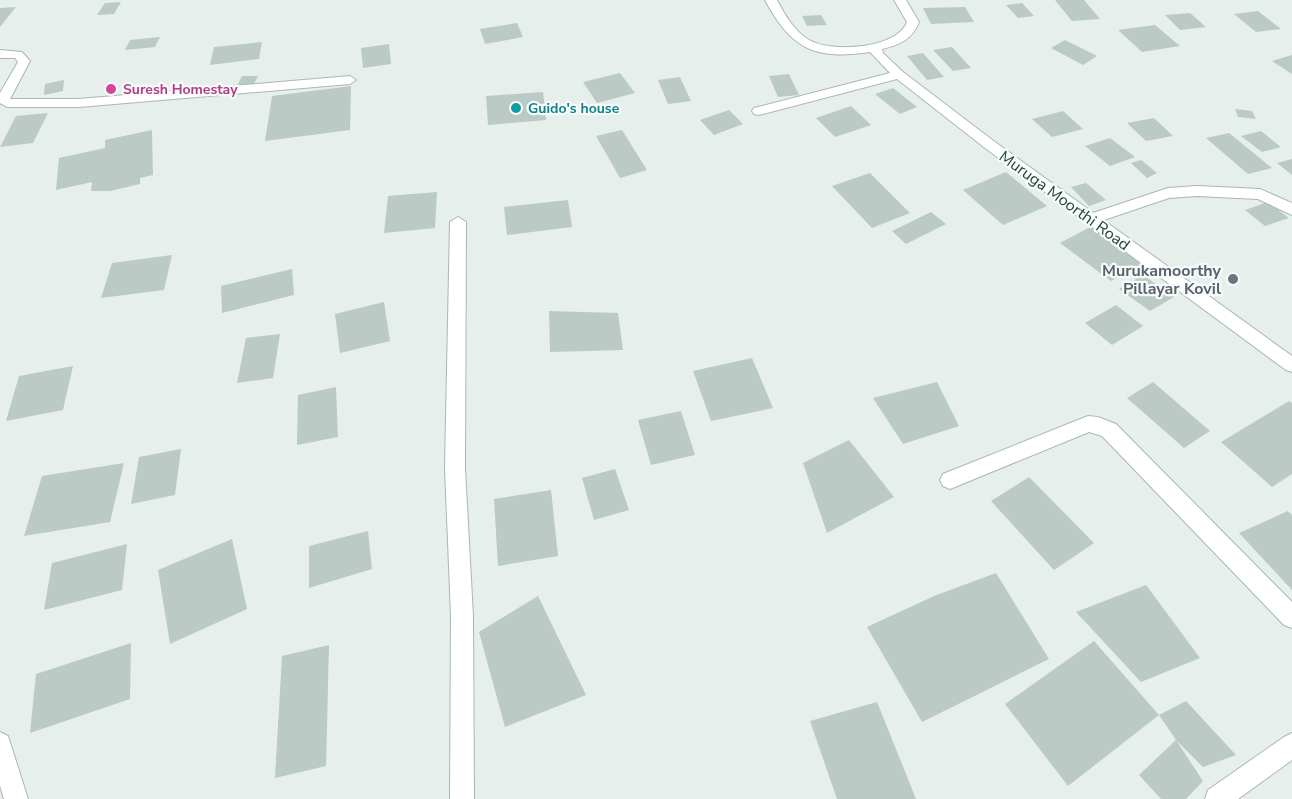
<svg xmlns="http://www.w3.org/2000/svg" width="1292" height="799" font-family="'Nunito Sans',sans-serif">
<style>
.building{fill:#bbcac4}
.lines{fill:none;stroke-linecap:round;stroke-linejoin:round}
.service-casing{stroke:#a8b8b2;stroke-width:2}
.minor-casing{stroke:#a8b8b2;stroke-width:2}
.service{fill:#fff;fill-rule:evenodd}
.minor{fill:#fff;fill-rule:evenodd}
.hotel-dot{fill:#d1479c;stroke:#f7fbf9;stroke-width:2}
.culture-dot{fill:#0f9aa8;stroke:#f7fbf9;stroke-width:2}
.worship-dot{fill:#6b7280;stroke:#f7fbf9;stroke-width:2}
.labels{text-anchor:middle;stroke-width:4.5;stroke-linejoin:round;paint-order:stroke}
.far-hotel-label{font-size:14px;font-weight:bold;fill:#b23c85;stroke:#f7fbf9;text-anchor:start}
.far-culture-label{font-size:14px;font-weight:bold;fill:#0d838f;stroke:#f7fbf9;text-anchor:start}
.street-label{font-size:16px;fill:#24423a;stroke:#f7fbf9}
.worship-label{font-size:16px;font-weight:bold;fill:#5b616d;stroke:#f7fbf9;text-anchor:end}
</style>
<rect width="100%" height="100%" fill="#e6efeb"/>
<g class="building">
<polygon points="1055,0 1084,0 1100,19 1072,21"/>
<polygon points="121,2 114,14 97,15 105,3"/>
<polygon points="1022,3 1034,16 1018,18 1006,5"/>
<polygon points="16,7 0,27 0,8"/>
<polygon points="965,7 974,22 931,24 923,8"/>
<polygon points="1258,11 1281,29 1256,32 1234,14"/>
<polygon points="1190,13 1206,27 1180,30 1165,15"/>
<polygon points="821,15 827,25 807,26 802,16"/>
<polygon points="517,23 523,37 485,44 480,29"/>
<polygon points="1155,25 1180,46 1142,52 1118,30"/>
<polygon points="160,37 155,47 125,50 130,40"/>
<polygon points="1065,40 1097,56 1083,65 1051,48"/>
<polygon points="262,42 259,59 210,65 214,47"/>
<polygon points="389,44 391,64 363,68 361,48"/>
<polygon points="952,47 971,68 953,71 933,50"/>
<polygon points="923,53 944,77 927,80 907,56"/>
<polygon points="1292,55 1292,74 1272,61"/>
<polygon points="620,73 635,93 597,103 583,82"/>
<polygon points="789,74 799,95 778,97 769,76"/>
<polygon points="242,76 258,76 254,84 238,84"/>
<polygon points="680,77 691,101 668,104 658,80"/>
<polygon points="64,80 63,91 44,95 45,84"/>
<polygon points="351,86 350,130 265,141 272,96"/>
<polygon points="893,88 917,107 900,114 875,94"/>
<polygon points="543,92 546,120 488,125 486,96"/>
<polygon points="851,106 871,125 835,137 816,118"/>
<polygon points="1235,109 1252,111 1256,119 1238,117"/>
<polygon points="729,110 743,124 714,135 700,120"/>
<polygon points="1063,111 1083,129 1052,137 1032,119"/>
<polygon points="48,113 33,143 0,147 16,116"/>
<polygon points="1154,118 1173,136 1146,141 1127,123"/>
<polygon points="152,130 153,175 140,178 140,184 110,191 91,191 92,182 56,190 59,158 105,148 105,140"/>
<polygon points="622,130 647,170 620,178 596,136"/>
<polygon points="1261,131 1281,147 1262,152 1241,136"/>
<polygon points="1229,133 1272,168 1248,174 1206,138"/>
<polygon points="1110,138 1135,157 1110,166 1085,146"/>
<polygon points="1292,159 1292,175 1277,163"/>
<polygon points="1141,160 1157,173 1147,178 1131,163"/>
<polygon points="1006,172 1047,206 1003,225 963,190"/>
<polygon points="870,173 910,213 872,228 832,186"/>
<polygon points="1086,183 1106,200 1089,206 1071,187"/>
<polygon points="437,192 435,228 384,233 388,196"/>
<polygon points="568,200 572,227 507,235 504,207"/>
<polygon points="1268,202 1289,218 1265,226 1245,210"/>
<polygon points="931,212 946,224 906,244 892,231"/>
<polygon points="1094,225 1144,262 1111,281 1060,243"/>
<polygon points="172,255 164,290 101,298 112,263"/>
<polygon points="292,269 294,295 222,313 221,286"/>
<polygon points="1143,275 1174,297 1150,311 1119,289"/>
<polygon points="384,302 390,341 340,353 335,314"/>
<polygon points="1116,305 1143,326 1112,345 1085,323"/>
<polygon points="549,311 618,313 623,350 550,352"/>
<polygon points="280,334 273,378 237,383 246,338"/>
<polygon points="752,358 773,408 711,421 693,371"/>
<polygon points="73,366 63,410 6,421 19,376"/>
<polygon points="937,382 959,426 903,444 873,398"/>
<polygon points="1153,382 1210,431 1184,448 1127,398"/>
<polygon points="336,387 338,437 297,445 298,395"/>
<polygon points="1289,401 1292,403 1292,474 1272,487 1221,442"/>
<polygon points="681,411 695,455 651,465 638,420"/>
<polygon points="849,440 894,497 827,533 803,463"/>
<polygon points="181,449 175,495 131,504 139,457"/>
<polygon points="124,463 110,522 24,536 42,476"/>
<polygon points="615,469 629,510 594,520 582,478"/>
<polygon points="1029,477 1094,543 1054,570 991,501"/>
<polygon points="551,490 558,556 498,566 494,499"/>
<polygon points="1288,511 1292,515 1292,590 1239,533"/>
<polygon points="368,531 372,569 309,588 309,546"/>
<polygon points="232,539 247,609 170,644 158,570"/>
<polygon points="127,544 122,590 44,610 52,563"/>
<polygon points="996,573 1049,659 922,722 867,627 934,596"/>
<polygon points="1146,585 1200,658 1141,682 1076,612"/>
<polygon points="538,596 586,695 505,727 479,632"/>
<polygon points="1094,641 1159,715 1068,786 1005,704"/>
<polygon points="131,643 130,699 30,733 36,674"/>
<polygon points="329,645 326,766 275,778 282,656"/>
<polygon points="1186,701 1236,755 1203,767 1176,740 1159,715"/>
<polygon points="877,702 916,799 837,799 810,721"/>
<polygon points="1176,740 1203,781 1186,799 1161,799 1139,775"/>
</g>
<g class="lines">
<defs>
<polygon id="service" points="1197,186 1260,189 1292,203 1292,215 1258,199 1197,196 1169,198 1092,224 1085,219 1087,215 1168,188"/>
<g id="minor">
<path d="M765,0H777C785,15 794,31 809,40C831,53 897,49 907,22L894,0H906L919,22C912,40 899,45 882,49L883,53L903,72L995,142L1292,356V372L1286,370L985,148L897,79L759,115L754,114L752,111L754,108L890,73L870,52C815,60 792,50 765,0Z"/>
<polygon points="0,50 22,52 30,61 10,99 79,99 350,76 356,80 350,84 79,107 7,107 0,103 0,93 18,62 15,58 0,58"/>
<polygon points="458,217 466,222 465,468 473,616 474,799 450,799 451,616 445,468 450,222"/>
<polygon points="1088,416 1098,417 1116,424 1292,602 1292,628 1284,625 1102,436 1089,432 950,489 943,486 940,480 943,474"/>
<polygon points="0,732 8,736 28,799 4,799 0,786"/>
<polygon points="1292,733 1292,760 1238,799 1205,799 1208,790 1284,737"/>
</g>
</defs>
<use href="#service" class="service-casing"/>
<use href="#minor" class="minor-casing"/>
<use href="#service" class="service"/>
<use href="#minor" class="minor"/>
</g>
<circle class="hotel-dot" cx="111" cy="89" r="6"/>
<circle class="culture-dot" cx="516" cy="108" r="6"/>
<circle class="worship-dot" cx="1233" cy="279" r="6"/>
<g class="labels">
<g class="far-hotel-label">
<text x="123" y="94">Suresh Homestay</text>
</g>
<g class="far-culture-label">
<text x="528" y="113">Guido's house</text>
</g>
<g class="street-label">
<text transform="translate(1065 200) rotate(36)" y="6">Muruga Moorthi Road</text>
</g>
<g class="worship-label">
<text x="1221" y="276">Murukamoorthy<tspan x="1221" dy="18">Pillayar Kovil</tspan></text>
</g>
</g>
</svg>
